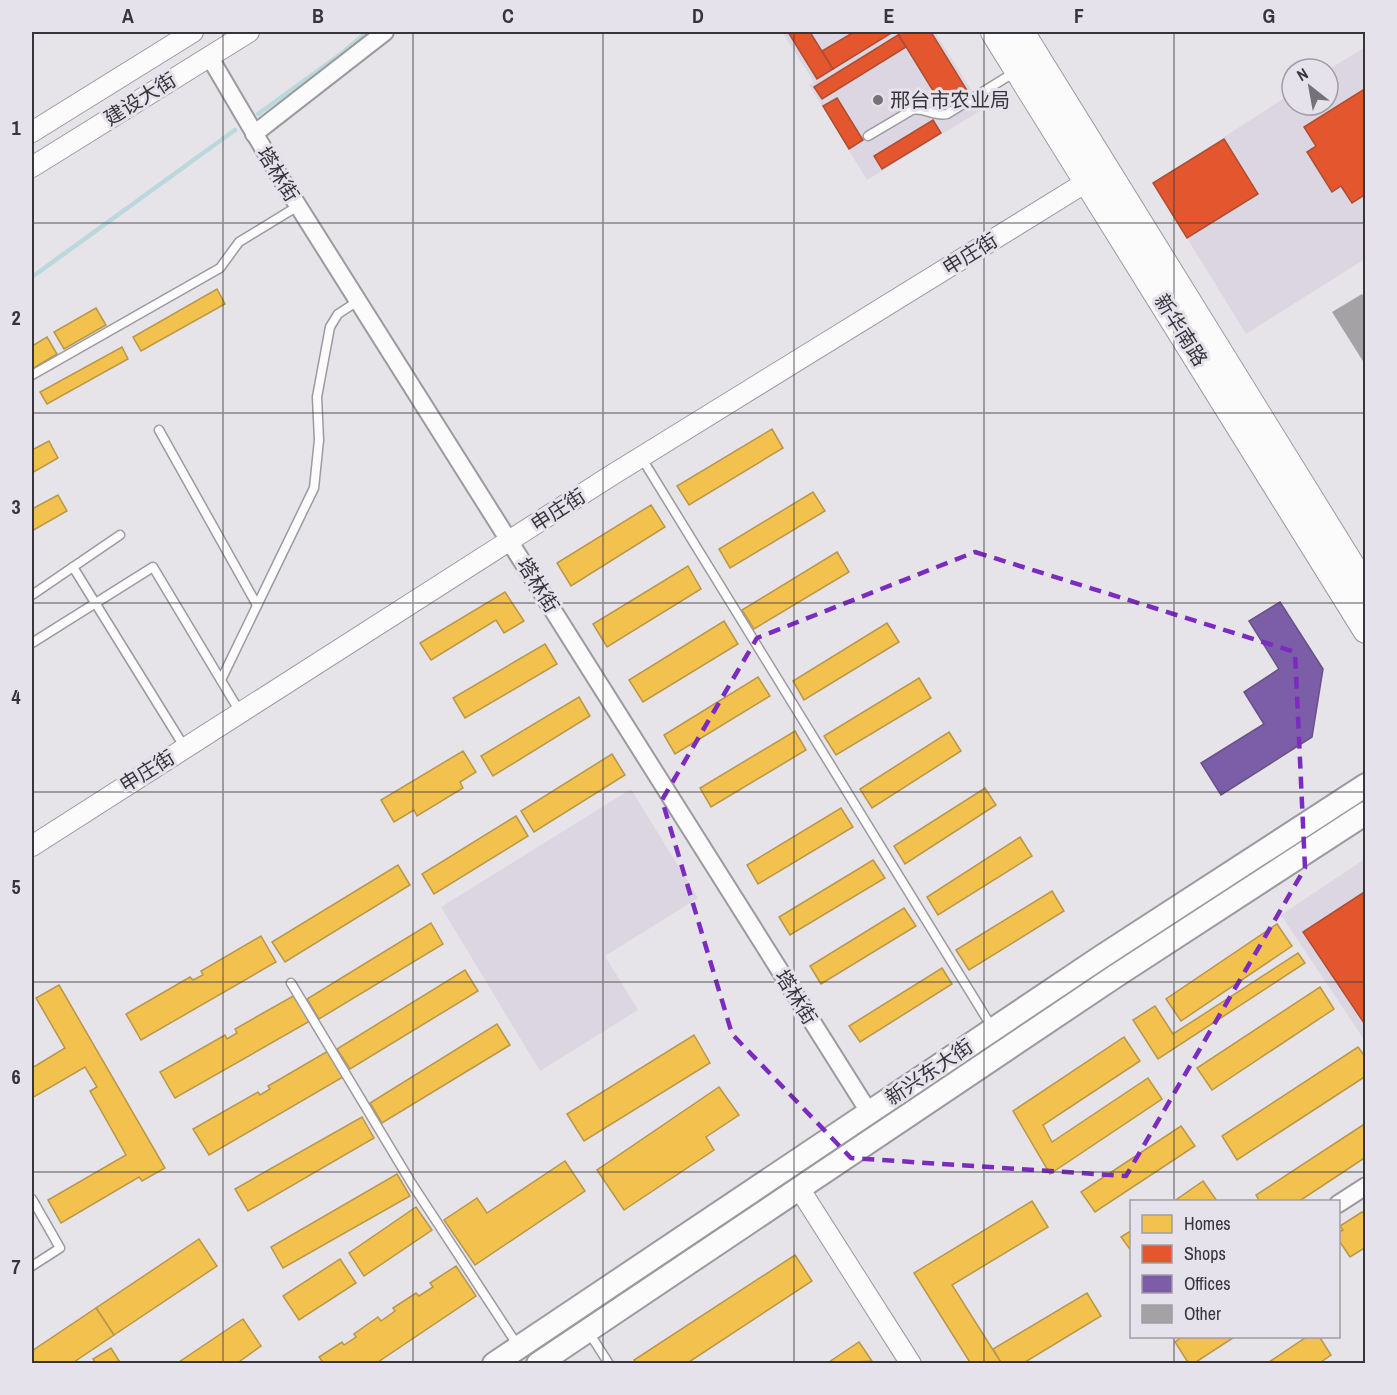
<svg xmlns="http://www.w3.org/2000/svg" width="1397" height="1395" font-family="'Archivo Narrow','Noto Sans SC',sans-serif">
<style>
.built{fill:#dbd6e1}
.homes{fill:#f2c14e;stroke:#ba9748;stroke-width:1.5}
.shops{fill:#e4572e;stroke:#b04d31;stroke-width:1.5}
.offices{fill:#7b5ea7;stroke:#675286;stroke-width:1.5}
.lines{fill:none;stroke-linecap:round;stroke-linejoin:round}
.stream{stroke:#bbd9dc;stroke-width:4.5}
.building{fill:#a4a2a4}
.service-casing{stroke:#9c9a9e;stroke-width:11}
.minor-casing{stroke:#9c9a9e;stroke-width:20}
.tertiary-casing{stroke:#9c9a9e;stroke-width:22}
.secondary-casing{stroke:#9c9a9e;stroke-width:26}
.primary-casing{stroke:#9c9a9e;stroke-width:28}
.service{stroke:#fbfbfc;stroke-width:8}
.minor{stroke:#fbfbfc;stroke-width:16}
.tertiary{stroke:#fbfbfc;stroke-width:20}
.secondary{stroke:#fbfbfc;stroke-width:22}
.primary{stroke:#fbfbfc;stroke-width:26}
.marked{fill:none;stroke:#7b2cbf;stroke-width:4.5;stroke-dasharray:12 8;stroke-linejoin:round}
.grid{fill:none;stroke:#373539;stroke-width:1.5;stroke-opacity:0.55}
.poi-dot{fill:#747277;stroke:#e6e2eb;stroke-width:2}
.labels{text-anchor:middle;stroke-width:6;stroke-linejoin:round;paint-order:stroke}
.street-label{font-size:20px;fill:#373539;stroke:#e6e2eb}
.poi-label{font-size:20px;fill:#373539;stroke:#e6e2eb;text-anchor:start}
.neatline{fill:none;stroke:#373539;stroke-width:2}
.grid-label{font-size:20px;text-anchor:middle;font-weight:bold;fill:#373539}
</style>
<rect width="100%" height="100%" fill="#e6e4e9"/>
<g class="built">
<polygon points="782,32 935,32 983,109 867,180 809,85 814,82"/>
<polygon points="1365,47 1365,259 1246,334 1153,183 1292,93 1292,105 1328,105 1328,70"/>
<polygon points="631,789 698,898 605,956 638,1010 540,1071 441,907"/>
<polygon points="1365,859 1365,1041 1281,915"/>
</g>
<g class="homes">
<polygon points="217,289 225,304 141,351 133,337"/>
<polygon points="96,308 106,325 64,349 54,332"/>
<polygon points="47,337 57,354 32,369 32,346"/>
<polygon points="122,347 128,359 47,404 40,392"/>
<polygon points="772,429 783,448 689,505 677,486"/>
<polygon points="49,441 58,458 32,473 32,450"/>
<polygon points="813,492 825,511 730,568 719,549"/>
<polygon points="58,495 67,511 32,531 32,509"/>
<polygon points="651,505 665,527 571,586 557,563"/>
<polygon points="837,552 849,572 754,629 742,610"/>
<polygon points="688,566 701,589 607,647 593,624"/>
<polygon points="505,592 524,621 504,633 496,620 431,660 420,643"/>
<polygon points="724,621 738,644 643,702 629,680"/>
<polygon points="887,623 899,642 804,700 793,681"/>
<polygon points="545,644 557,664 465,718 453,698"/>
<polygon points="758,677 770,696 675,754 664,735"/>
<polygon points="919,678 931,698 836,755 824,736"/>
<polygon points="579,697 590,716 493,776 481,756"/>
<polygon points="795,731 806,750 711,807 700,788"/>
<polygon points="949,732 961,751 872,808 860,789"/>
<polygon points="463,751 476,772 460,782 463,788 417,816 414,810 394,822 381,800"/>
<polygon points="612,754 625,775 534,832 521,811"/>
<polygon points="985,788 996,805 905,864 894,846"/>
<polygon points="841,808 853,827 758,884 747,865"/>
<polygon points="516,816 528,836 434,894 422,874"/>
<polygon points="1020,837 1032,856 938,915 927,897"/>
<polygon points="873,860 885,878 790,935 779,917"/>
<polygon points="398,865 410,885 285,962 272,942"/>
<polygon points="1052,891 1064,911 969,970 956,950"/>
<polygon points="904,908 916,926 821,984 810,966"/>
<polygon points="431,923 443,944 319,1019 307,999"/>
<polygon points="1277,924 1292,946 1181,1021 1166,999"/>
<polygon points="261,936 276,962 141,1040 126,1014 190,977 193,980 203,975 201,971"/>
<polygon points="1298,953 1305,963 1158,1059 1133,1020 1155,1006 1173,1034"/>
<polygon points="942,968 952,984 860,1042 849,1026"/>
<polygon points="465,970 478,991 350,1069 337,1049"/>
<polygon points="59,985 165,1168 142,1181 139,1177 61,1223 48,1200 126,1155 90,1091 97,1087 85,1067 32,1098 32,1068 65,1048 36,998"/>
<polygon points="1320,987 1334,1009 1212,1090 1197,1068"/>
<polygon points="295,995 310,1021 175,1098 160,1072 225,1035 227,1039 237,1033 235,1029"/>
<polygon points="497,1024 510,1045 382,1123 370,1103"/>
<polygon points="694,1035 710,1063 584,1141 567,1114"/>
<polygon points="1124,1037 1140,1061 1043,1125 1052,1142 1148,1078 1162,1099 1050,1174 1013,1111"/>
<polygon points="1358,1047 1366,1058 1366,1076 1237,1160 1222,1136"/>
<polygon points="328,1051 343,1077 209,1155 193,1129 258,1092 260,1095 270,1089 268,1086"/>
<polygon points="719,1087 739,1115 706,1137 714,1150 624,1210 597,1170"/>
<polygon points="362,1117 374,1138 248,1211 235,1189"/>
<polygon points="1366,1123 1366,1157 1298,1202 1260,1202 1256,1195"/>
<polygon points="1181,1126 1195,1146 1095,1212 1081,1192"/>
<polygon points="565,1161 585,1191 475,1265 444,1220 477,1198 487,1213"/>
<polygon points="397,1174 410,1196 283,1268 271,1247"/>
<polygon points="1203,1181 1217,1201 1173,1202"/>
<polygon points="1032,1201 1048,1227 952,1285 1002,1364 971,1364 914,1273"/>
<polygon points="416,1207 432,1230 364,1276 349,1253"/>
<polygon points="1362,1212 1366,1215 1366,1247 1350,1257 1338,1239 1338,1233 1343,1230 1340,1226"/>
<polygon points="1132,1230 1132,1252 1121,1237"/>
<polygon points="199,1239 217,1266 114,1335 96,1308"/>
<polygon points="795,1255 812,1281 686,1364 636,1364 634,1360"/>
<polygon points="340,1259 356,1283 299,1320 283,1296"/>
<polygon points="456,1266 476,1296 375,1364 318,1364 322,1361 319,1357 342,1342 344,1345 356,1337 354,1334 378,1317 381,1321 395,1311 393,1308 416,1293 419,1296 433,1287 430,1283"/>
<polygon points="1087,1293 1101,1316 1022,1364 1002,1364 993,1349"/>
<polygon points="96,1308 114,1335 71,1364 32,1364 32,1351"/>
<polygon points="243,1319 261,1346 236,1364 176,1364"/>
<polygon points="1183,1336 1236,1336 1193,1364 1189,1364 1175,1342"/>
<polygon points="1308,1336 1319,1336 1331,1355 1318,1364 1266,1364"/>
<polygon points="859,1342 872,1361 826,1364"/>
<polygon points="111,1348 121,1364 96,1364 93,1359"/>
</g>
<g class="shops">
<polygon points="788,32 810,32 833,69 817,79"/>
<polygon points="854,32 893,32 833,69 822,51"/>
<polygon points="897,32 931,32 968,92 943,107"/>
<polygon points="898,35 906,47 822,99 814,87"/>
<polygon points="1366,88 1366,194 1352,203 1341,186 1332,192 1307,152 1316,146 1304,127"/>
<polygon points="837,98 863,140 849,149 823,106"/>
<polygon points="933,120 941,133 882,169 874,156"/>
<polygon points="1224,139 1258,194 1187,238 1153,183"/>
<polygon points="1366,891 1366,1026 1303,932"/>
</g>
<polygon class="offices" points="1280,602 1323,669 1312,737 1221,795 1201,763 1264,724 1244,692 1279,669 1249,621"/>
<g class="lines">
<g class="stream">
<polyline points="258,114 341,54 367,32"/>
<polyline points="32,277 235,130"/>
</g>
</g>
<polygon class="building" points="1362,294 1366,299 1366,366 1332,312"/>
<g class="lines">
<defs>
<g id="service">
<path d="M868,136L912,110C924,107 934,117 947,114L1015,72"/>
<polyline points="32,375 220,268 239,242 298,206"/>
<polyline points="159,430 257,605"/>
<polyline points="641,457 993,1029"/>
<polyline points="73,567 185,748"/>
<polyline points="32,595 120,535"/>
<polyline points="32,643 153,567 240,712"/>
<polyline points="221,680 314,488 319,440 317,397 330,327 338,314 358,301"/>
<polyline points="291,983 412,1184 518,1346"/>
<polyline points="32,1199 60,1248 32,1266"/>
<polyline points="588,1331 609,1364"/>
</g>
<g id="minor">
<polyline points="209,56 283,182 869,1112"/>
<polyline points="254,134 385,32"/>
<polyline points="1338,1204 1366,1186"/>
</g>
<g id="tertiary">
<polyline points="32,132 193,32"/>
<polyline points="32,167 249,32"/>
<polyline points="32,846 612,475 1088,181"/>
<polyline points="799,1188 911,1364"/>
</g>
<g id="secondary">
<polyline points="494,1364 1101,957 1366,785"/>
<polyline points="538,1364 1114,977 1366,813"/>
</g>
<g id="primary">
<polyline points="994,32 1366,630"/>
<polyline points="1021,32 1366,589"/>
</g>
</defs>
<use href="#service" class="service-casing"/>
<use href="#minor" class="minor-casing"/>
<use href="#tertiary" class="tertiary-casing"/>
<use href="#secondary" class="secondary-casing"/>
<use href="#primary" class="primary-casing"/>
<use href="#service" class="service"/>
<use href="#minor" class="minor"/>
<use href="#tertiary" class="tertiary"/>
<use href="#secondary" class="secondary"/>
<use href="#primary" class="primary"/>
</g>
<path class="marked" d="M975,552L1295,652L1305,868L1126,1176L851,1158L732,1034L662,800L757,638Z"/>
<path class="grid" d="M223,32V1364M413,32V1364M603,32V1364M794,32V1364M984,32V1364M1174,32V1202M32,223H1366M32,413H1366M32,603H1366M32,792H1366M32,982H1366M32,1172H1366M1174,1336V1364"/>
<circle class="poi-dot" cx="878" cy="100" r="6"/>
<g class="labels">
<g class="street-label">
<text transform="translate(140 99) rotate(-32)" y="7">建设大街</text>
<text transform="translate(278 174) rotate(58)" y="7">塔林街</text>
<text transform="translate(970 254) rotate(-32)" y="7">申庄街</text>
<text transform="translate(1181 330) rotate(58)" y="7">新华南路</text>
<text transform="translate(558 510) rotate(-33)" y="7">申庄街</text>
<text transform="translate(538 585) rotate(58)" y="7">塔林街</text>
<text transform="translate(147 771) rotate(-32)" y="7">申庄街</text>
<text transform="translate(796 997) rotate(58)" y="7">塔林街</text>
<text transform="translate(929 1072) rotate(-34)" y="7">新兴东大街</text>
</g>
<g class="poi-label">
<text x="890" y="107">邢台市农业局</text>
</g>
</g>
<rect width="1397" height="1395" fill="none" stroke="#e6e2eb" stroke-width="66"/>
<rect x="1130" y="1200" width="210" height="138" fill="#e6e2eb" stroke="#a09da4" stroke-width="1.5"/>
<rect x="1142" y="1215" width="30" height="18" fill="#f2c14e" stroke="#a09da4" stroke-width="1.5"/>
<text x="1184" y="1230" font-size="18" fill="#373539">Homes</text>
<rect x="1142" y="1245" width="30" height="18" fill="#e4572e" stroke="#a09da4" stroke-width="1.5"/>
<text x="1184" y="1260" font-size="18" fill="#373539">Shops</text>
<rect x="1142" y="1275" width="30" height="18" fill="#7b5ea7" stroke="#a09da4" stroke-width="1.5"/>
<text x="1184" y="1290" font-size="18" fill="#373539">Offices</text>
<rect x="1142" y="1305" width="30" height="18" fill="#a4a2a4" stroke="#a09da4" stroke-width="1.5"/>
<text x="1184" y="1320" font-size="18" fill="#373539">Other</text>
<g transform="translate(1310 87) rotate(329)"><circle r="28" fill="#e6e2eb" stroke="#a09da4" stroke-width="1.5"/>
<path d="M0-4.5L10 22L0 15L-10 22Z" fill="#747277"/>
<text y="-9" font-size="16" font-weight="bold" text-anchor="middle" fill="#373539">N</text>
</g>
<rect x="33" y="33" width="1331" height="1329" class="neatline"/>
<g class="grid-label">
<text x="128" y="23">A</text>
<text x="318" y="23">B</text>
<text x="508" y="23">C</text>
<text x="698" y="23">D</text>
<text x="889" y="23">E</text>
<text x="1079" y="23">F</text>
<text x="1269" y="23">G</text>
<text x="16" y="135">1</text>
<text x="16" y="325">2</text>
<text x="16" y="514">3</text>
<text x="16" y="704">4</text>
<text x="16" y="894">5</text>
<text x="16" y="1084">6</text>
<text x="16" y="1274">7</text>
</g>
</svg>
